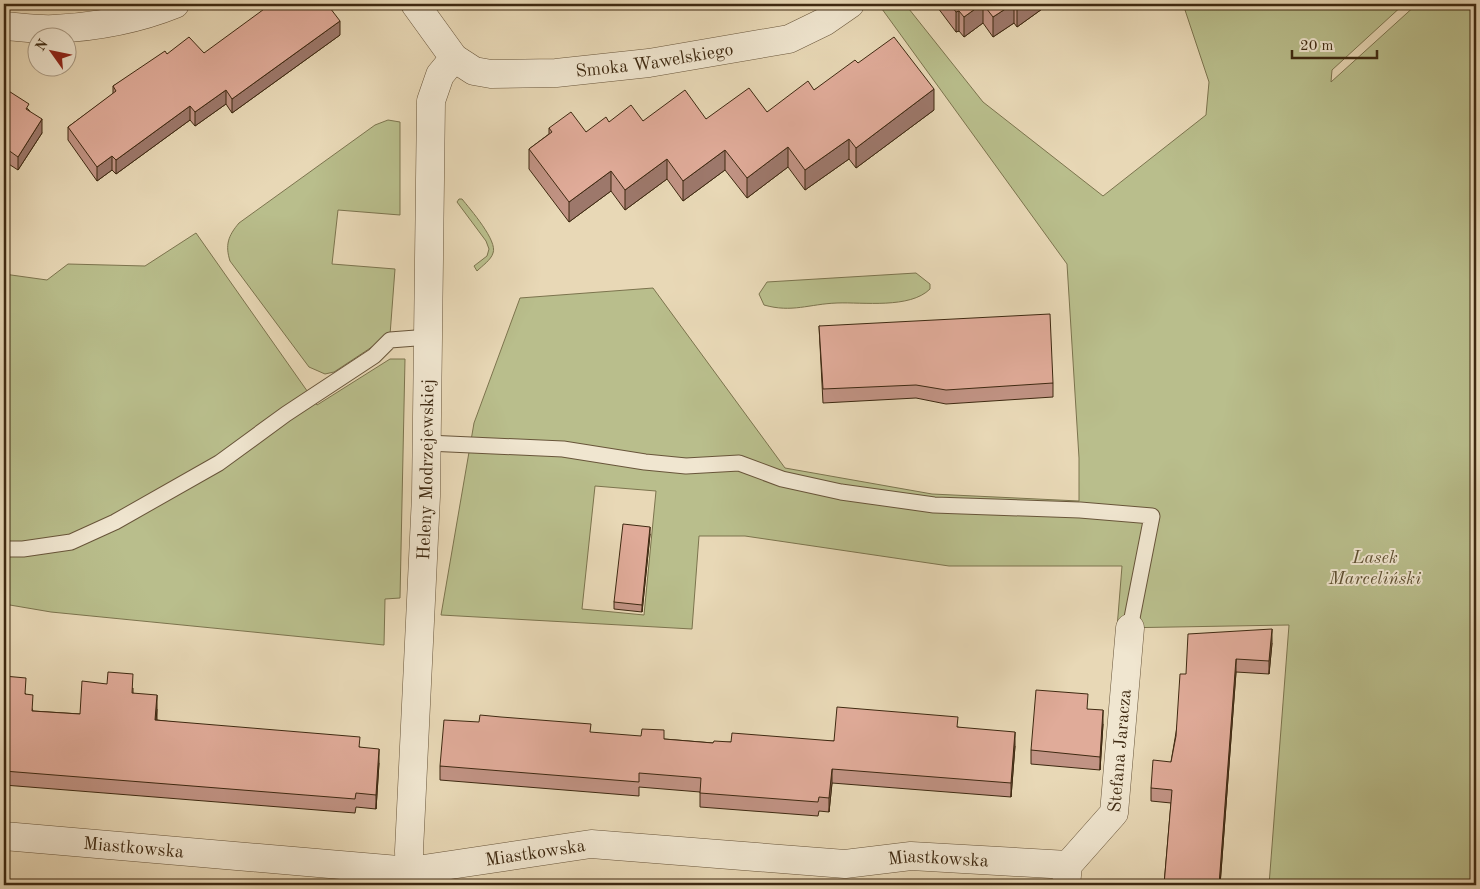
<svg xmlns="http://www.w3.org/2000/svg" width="1480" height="889" font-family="'Old Standard TT',serif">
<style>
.green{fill:#b9be8c;stroke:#7c744e;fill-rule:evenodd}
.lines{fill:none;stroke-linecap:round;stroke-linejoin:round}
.lane-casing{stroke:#68553a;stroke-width:17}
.street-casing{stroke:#68553a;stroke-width:29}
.lane{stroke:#f0e6d0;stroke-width:15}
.street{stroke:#f0e6d0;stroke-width:28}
.wall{fill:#c19384;stroke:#3e2911}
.shaded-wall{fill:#9d786b;stroke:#3e2911}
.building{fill:#e0ab99;stroke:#3e2911}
.labels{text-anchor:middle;stroke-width:4;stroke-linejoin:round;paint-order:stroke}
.street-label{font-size:18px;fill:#3e2911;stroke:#f0e6d0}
.park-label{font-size:18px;font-style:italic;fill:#5d4e30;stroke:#f0e6d0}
</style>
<rect width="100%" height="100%" fill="#e8d8b6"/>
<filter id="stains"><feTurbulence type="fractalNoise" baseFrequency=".004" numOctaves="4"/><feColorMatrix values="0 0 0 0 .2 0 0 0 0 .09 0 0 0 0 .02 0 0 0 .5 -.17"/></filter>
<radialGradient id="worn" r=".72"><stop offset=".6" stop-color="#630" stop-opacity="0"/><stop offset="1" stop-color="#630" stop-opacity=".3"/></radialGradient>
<g class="green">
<path d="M889,4H905L983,102L1103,196L1206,115L1209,82L1183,4H1404L1332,70L1331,82L1417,4H1476V885H1269L1289,625L1117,628L1122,566H949L745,536H699L692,629L441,615L474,423L520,298L653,288L785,468L932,494L1079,501V458L1067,264L882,9ZM595,486L656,491L644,615L582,609Z"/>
<path d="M388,120L400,122V215L338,210L332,264L395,269L390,335L334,372L325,374L309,367L230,261C225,245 228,236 239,223L375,125Z"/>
<path d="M459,199H462C470,209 498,241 493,253C491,260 482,266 477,271L474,266L487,256L489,249L486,241L457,202Z"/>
<polygon points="196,233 317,405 390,359 405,359 400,598 385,599 384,645 51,612 4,604 4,274 47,280 68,264 145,266"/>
<path d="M916,273L930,284V289C910,309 863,302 837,303C809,304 792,313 764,305L759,294L767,282Z"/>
</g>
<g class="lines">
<defs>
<g id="lane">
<polyline points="427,443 563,449 645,462 686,466 739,463 782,479 841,492 934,505 1080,510 1152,516 1130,628"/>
<polyline points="4,549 23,549 71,542 115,522 219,463 286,414 374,356 390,340 429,337"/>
</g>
<g id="street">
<path id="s1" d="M415,4L454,58L474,71L491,74L556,73L649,63L789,39L824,22L850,4"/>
<path d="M4,26C20,27 38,30 54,29C94,27 138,19 175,4"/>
<path id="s2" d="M4,836L410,871L591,844L845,864L911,856L1068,865"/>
<path id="s3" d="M410,885L409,851L426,496L431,101L440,75L454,58"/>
<path id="s4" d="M1066,885L1068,865L1114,813L1130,628"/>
</g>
</defs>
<use href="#lane" class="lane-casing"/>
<use href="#street" class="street-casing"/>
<use href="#lane" class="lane"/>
<use href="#street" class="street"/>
</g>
<g class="wall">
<polygon points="935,4 1049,4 1017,27 1014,23 993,37 983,23 964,37 959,31 956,32"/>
<polygon points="340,35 232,113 226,104 195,126 190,120 116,174 112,170 97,181 68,140 68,127 113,94 113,86 167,54 204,53"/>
<polygon points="858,63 934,110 856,168 849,159 805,190 788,167 747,198 725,170 683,201 667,179 625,210 611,191 569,222 529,169 529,149 549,134 549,128 586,132 609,122 706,119 767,112 814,90"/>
<polygon points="4,88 29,110 42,133 18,170 4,161"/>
<polygon points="819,326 1053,383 1053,397 946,404 916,398 823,403"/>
<polygon points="650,534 642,612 614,609 614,602"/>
<polygon points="1272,643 1269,674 1236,672 1220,885 1164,885 1171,803 1151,801 1151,788 1171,762 1186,674"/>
<polygon points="4,676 26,694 33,711 80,714 133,688 133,693 157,709 157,720 360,747 379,763 376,809 356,807 355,813 4,785"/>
<polygon points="1088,709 1103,724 1100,770 1031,764 1031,750"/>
<polygon points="958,727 1015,746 1011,797 832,783 829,812 819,811 818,816 700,807 700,792 639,787 639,796 440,780 440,766 664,739 713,743 731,742 834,741"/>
</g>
<g class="shaded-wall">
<polygon points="982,4 983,4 983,23 964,37 964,17"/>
<polygon points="1013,4 1014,4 1014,23 993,37 993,17"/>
<polygon points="1021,4 1049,4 1017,27 1017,7"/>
<polygon points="959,11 959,31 956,32 956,12"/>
<polygon points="340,21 340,35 232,113 232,99"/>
<polygon points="934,89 934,110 856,168 856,148"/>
<polygon points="226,90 226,104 195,126 195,112"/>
<polygon points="190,106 190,120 116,174 116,160"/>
<polygon points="42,119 42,133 18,170 18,157"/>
<polygon points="849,139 849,159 805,190 805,170"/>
<polygon points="788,147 788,167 747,198 747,178"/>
<polygon points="725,150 725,170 683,201 683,181"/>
<polygon points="112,156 112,170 97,181 97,167"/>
<polygon points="667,159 667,179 625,210 625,190"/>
<polygon points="611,171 611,191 569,222 569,202"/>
<polygon points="650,527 650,534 642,612 642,605"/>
<polygon points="1272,629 1272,643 1269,674 1269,661"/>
<polygon points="1236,659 1236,672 1220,885 1219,885"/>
<polygon points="157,695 157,709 155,734 155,720"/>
<polygon points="1103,710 1103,724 1100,770 1100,757"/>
<polygon points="1015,732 1015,746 1011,797 1011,783"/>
<polygon points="379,749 379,763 376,809 376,795"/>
<polygon points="832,769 832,783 829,812 829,798"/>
</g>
<g class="building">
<polygon points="271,4 327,4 340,21 232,99 226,90 195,112 190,106 116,160 112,156 97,167 68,127 116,91 113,86 165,51 167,54 189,37 204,53"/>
<polygon points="950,4 982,4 964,17 959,11 956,12"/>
<polygon points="983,4 1013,4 993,17"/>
<polygon points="1015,4 1021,4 1017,7"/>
<polygon points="894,37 934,89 856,148 849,139 805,170 788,147 747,178 725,150 683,181 667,159 625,190 611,171 569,202 529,149 552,132 549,128 571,112 586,132 606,117 609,122 631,105 643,121 685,90 706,119 749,88 767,112 808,81 814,90 855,60 858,63"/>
<polygon points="4,88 29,104 26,109 42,119 18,157 4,147"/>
<polygon points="1050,314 1053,383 946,390 916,385 823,389 819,326"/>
<polygon points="623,524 650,527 642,605 614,602"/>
<polygon points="1272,629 1269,661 1236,659 1219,885 1164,885 1172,790 1151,788 1153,760 1171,762 1176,736 1180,674 1186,674 1188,634"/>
<polygon points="108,672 133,674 132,693 157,695 155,720 360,737 359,747 379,749 376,795 356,793 355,799 4,771 4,676 26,678 25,694 33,695 32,711 80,714 82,681 107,684"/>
<polygon points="1036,690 1088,694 1087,709 1103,710 1100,757 1031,750"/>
<polygon points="837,707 958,717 957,727 1015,732 1011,783 832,769 829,798 819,797 818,802 700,793 701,778 639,773 639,782 440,766 444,720 479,722 480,715 501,717 591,724 590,732 641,736 642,729 664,730 664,739 713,743 714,741 731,742 732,733 834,741"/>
<polygon points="35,882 78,885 34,885"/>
</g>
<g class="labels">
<g class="street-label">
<text dy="6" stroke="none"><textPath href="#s1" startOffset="272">Smoka Wawelskiego</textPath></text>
<text dy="6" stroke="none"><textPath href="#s3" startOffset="416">Heleny Modrzejewskiej</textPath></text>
<text dy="6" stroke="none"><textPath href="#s4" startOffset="152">Stefana Jaracza</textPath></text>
<text dy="6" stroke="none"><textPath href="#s2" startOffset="130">Miastkowska</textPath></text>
<text dy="6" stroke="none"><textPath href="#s2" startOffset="534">Miastkowska</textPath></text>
<text dy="6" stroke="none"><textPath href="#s2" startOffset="939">Miastkowska</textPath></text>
</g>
<g class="park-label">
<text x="1375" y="563">Lasek<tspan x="1375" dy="21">Marceliński</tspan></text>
</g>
</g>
<rect width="1480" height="889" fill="none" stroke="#e8d8b6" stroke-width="20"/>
<rect x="5" y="5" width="1470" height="879" fill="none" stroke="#3e2911" stroke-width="2.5"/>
<rect x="10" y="10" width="1460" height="869" fill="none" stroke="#3e2911"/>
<g transform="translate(52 52) rotate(303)"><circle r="24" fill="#f0e6d0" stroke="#a99a84"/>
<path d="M0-4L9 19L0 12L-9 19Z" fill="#8f2418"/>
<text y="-8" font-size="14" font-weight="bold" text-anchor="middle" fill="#3e2911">N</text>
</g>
<path d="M1292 50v8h85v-8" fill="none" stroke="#3e2911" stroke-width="2.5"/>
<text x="1300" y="50" font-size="15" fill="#3e2911" stroke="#f0e6d0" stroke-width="4" paint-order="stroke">20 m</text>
<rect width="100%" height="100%" filter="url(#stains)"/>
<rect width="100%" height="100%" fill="url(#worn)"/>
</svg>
